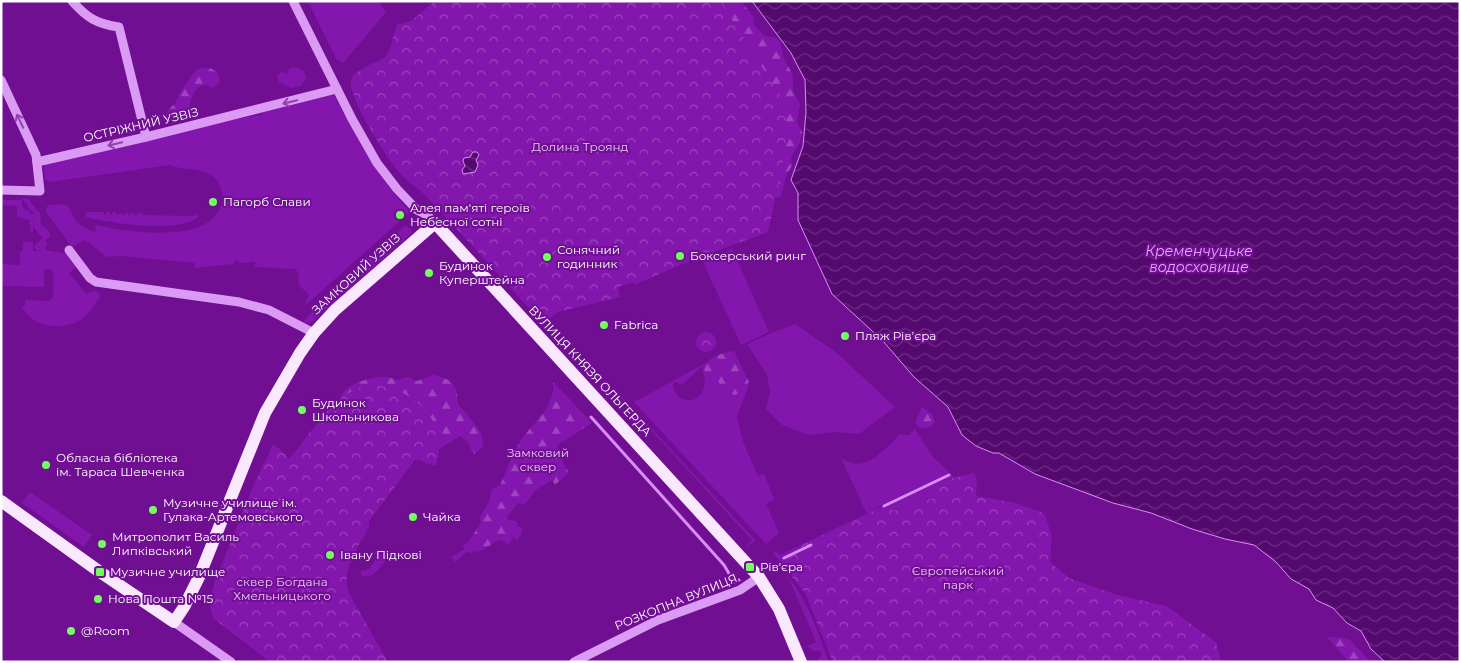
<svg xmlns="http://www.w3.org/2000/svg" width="1461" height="663" font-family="Montserrat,sans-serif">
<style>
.grass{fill:#8317ad}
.forest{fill:url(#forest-firs)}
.park{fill:url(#park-crowns)}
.water{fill:url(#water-waves);stroke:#d88df7}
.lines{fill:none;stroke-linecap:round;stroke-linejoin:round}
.stream{stroke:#d88df7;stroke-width:3}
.minor{stroke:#db9bf4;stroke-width:9}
.major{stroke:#fae8ff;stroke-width:12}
.oneway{stroke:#9540b4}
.poi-dot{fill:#71ff5e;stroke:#700f92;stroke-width:2}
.labels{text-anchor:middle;stroke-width:4;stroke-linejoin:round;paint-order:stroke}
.street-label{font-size:12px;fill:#fff;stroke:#700f92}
.park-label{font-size:12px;fill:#edc3fe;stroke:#700f92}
.poi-label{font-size:12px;fill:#fff;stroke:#700f92;text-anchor:start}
.water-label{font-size:14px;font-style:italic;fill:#e3a7fb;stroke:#700f92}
</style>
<defs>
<pattern id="forest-firs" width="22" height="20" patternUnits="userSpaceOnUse" patternTransform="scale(1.25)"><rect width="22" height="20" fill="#8317ad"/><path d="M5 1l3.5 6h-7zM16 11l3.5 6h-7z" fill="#9c45bd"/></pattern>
<pattern id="park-crowns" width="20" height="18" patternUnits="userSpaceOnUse" patternTransform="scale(1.25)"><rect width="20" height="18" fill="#8317ad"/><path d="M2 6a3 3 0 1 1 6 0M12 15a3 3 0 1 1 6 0" fill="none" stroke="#9c45bd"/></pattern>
<pattern id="water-waves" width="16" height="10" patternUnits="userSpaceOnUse" patternTransform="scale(1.25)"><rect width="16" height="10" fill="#54096e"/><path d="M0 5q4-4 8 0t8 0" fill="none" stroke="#6e2e84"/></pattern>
</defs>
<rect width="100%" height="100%" fill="#700f92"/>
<g class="grass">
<polygon points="308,1 379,1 386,12 343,63 337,60"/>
<path d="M293,67C300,68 305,70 306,78L301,86L291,88L279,82L277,75L283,71L287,74L289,69Z"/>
<path d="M334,95C357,139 376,175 410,212L307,304L305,303L309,294L299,286L298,272L295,269L255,267V262L240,263L236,260L233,264L195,268V263L121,256L107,257L85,240L72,247L46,212V208L49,205C77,201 66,213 80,225C84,228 90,230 95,232L96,225C126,232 215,246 222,201C224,192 219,180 211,175C198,167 183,171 170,165L50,182L45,179L44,167L46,164L236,119L261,115L264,112Z"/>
<path d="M22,198L28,199L40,213L41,225C46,228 50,230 50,237L45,240L47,243L45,250H37L34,248L35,245L43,238L34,228V215L33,232L29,231L31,227L29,222L30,220L22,219V217H17V206L1,205V200H22V206L24,210L29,211L30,214H34L31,210L28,209V205L25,203Z"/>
<path d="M86,212H104V214L106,215L107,212H110V215H112L113,212H116V215L122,213V215H124L125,213H128V215H130L131,213H134V216L137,215V213H142V215L195,216L196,214L199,216C184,234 108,223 86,217Z"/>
<polygon points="406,225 413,232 313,321 309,323 303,322 328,294"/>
<path d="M23,242H33V251L46,250L68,254L77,266L69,273L86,294L96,290L100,296C95,304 91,312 83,318C66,332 30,328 22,306H25V300L49,301L53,297L54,275L51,269H44V287L1,286V264L20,265V251H23Z"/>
<polygon points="732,249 769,332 741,345 703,262"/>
<polygon points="795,324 837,353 895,407 859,434 834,432 809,435 782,425 766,409 770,392 767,375 747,344 776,331"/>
<path d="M706,363L683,384L681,385L677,382H674L673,387C681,408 704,403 705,381C705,378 703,373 702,369L704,368C705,376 709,376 715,379C719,381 721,385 723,388L749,385L737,416L743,442L758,476L764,474L774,499L766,504L779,533L766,544L634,402Z"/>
<polygon points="613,387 755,540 747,547 746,546 752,540 612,388"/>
<path d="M915,429L932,456L954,477L932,483L934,498L893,511L885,509L882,505L867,514L841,458C845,460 848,462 852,463C869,468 889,446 899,435H909Z"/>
<polygon points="30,492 92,535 84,547 22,503"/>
<path d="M382,550L389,556C382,565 375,579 361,576V571L369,569Z"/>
<path d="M783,571C807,597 817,629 829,662H816L822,655L820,651H813L807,646L816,642L790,581Z"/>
</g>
<g class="forest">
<polygon points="693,1 741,1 753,16 754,24 758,29 765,36 774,37 780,41 783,57 793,75 793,91 800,104 797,122 802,132 800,143 791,157 792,166 787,174 780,198 775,196"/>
<path d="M201,68C211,67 222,71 219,83L213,88C209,87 205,84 201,86C193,90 189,104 189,111L178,117L166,118C165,113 171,106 175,104C179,94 192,71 201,68Z"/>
<path d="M734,351L749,382L742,392L734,395L723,388L717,380L709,377L705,372L703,366C712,356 721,353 734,351Z"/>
<path d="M433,375C452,378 458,386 458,404C465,413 486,433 483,445C482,449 477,451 475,454L472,452L468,442L460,436L439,449L438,452L342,402C335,385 376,375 389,377C392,378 394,380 397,380C400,380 405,377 408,377L417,381Z"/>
<path d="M553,382L592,423L557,445L565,467L569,472L555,485L552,480L537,489L524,505L518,503L507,517L508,520L518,522L517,526L523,529L518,540L513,537L509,545L501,540C490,543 486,550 477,552L474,550L471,553L467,552L455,562L451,557L465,549L463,546L469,541L481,522L479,519L490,500L492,489L500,485C507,470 514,449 524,436C537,419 555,406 553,382Z"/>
<polygon points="922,407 932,414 935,422 931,427 920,428 915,423"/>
<polygon points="1327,637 1349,639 1371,662 1349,662"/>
</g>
<g class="park">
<path d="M435,1H720L781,97L786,117V136L784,158L768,232L692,260L634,285L633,282L618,287L620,297L558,312L546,322L540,320C502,279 465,237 426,196C417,187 406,181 398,171C387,158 347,95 351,80C353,70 377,63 385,57C393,49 392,35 397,25L411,21Z"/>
<circle cx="706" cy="342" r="10"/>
<path d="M375,385C405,388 436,409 439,441C440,449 438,457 436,465L426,464L421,460H415L369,521V526C360,545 340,571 349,593L388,662H270L213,618L209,603L214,584L254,484L273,445L280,449L289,459C313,433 335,386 375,385Z"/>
<polygon points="974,473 977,480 976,496 1015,503 1044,513 1052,536 1050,562 1069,578 1114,594 1166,606 1216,642 1221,662 833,662 805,593 773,553 776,551 780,555 883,506 885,509 891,506 893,511 934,498 931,483"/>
</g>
<g class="water">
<polygon points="752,1 1460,1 1460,662 1385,662 1371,649 1361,631 1347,623 1333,608 1316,600 1309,589 1291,579 1276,562 1254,545 1225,539 1192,529 1151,513 1113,503 1035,474 999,453 993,453 976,446 962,435 948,407 914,377 883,341 832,294 798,220 798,193 791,180 803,146 806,112 805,80 791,53"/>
<polygon points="473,152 477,152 479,155 476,160 478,165 475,172 463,174 462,170 465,166 463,161 464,158 470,157"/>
</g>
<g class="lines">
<g class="stream">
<polyline points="591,417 724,565 734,582 739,580"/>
<polyline points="884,506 949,475"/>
<polyline points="784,558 811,545"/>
</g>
<g class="minor">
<path d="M72,1C87,18 97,24 119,27L146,137"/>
<polyline points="293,1 352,119 377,163 397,189 417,210 427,215 435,223"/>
<polyline points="1,80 36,155 40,191 1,190"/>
<polyline points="37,162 146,137 337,89"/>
<polyline points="69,250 90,278 96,282 239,302 269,310 314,333"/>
<polyline points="174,622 231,662"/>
<polyline points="574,662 658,620 740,590 759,577"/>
</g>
<polyline class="major" points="1,501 100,572 174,622 184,607 199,577 265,413 300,353 314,333 335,310 435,223 759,577 779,609 801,662"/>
</g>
<defs><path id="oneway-shaft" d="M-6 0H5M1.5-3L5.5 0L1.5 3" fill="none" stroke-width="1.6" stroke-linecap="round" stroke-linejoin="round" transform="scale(1.25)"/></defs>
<g class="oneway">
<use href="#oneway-shaft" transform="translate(290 102) rotate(166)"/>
<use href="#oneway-shaft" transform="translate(20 121) rotate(-115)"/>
<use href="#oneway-shaft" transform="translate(115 144) rotate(167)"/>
</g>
<g class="poi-dot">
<circle cx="213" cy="202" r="5"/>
<circle cx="400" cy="215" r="5"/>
<circle cx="680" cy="256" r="5"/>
<circle cx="547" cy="257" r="5"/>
<circle cx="429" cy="273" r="5"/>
<circle cx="604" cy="325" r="5"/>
<circle cx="845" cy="336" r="5"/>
<circle cx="302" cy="410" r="5"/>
<circle cx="46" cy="465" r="5"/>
<circle cx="153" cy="510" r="5"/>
<circle cx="413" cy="517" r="5"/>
<circle cx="102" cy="544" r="5"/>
<circle cx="330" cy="555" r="5"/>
<rect x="745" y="562" width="10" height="10" rx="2.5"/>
<rect x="95" y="567" width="10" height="10" rx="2.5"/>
<circle cx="98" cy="599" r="5"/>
<circle cx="71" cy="631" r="5"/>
</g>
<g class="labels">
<g class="street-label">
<text transform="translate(141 125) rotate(-13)" y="4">ОСТРІЖНИЙ УЗВІЗ</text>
<text transform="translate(356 274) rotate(-42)" y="4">ЗАМКОВИЙ УЗВІЗ</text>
<text transform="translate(590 371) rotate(47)" y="4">ВУЛИЦЯ КНЯЗЯ ОЛЬГЕРДА</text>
<text transform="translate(676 602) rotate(-22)" y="4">РОЗКОПНА ВУЛИЦЯ</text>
</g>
<g class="park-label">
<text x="580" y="151">Долина Троянд</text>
<text x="538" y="457">Замковий<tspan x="538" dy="14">сквер</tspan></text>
<text x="958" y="575">Європейський<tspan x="958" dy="14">парк</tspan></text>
<text x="282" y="586">сквер Богдана<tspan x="282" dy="14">Хмельницького</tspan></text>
</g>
<g class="poi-label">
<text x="223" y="206">Пагорб Слави</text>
<text x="410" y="212">Алея пам'яті героїв<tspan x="410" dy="14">Небесної сотні</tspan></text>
<text x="557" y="254">Сонячний<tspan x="557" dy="14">годинник</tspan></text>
<text x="690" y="260">Боксерський ринг</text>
<text x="439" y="270">Будинок<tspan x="439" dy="14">Куперштейна</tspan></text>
<text x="614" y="329">Fabrica</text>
<text x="855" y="340">Пляж Рівʼєра</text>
<text x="312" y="407">Будинок<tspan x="312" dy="14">Школьникова</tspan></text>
<text x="56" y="462">Обласна бібліотека<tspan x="56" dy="14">ім. Тараса Шевченка</tspan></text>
<text x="163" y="507">Музичне училище ім.<tspan x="163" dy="14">Гулака-Артемовського</tspan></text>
<text x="423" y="521">Чайка</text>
<text x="112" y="541">Митрополит Василь<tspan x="112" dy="14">Липківський</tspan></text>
<text x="340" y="559">Івану Підкові</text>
<text x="760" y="571">Рів'єра</text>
<text x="110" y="576">Музичне училище</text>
<text x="108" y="603">Нова Пошта №15</text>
<text x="81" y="635">@Room</text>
</g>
<g class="water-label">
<text x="1199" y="256">Кременчуцьке<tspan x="1199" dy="16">водосховище</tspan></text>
</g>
</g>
<rect width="1461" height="663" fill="none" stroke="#ffffff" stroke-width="5"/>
</svg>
